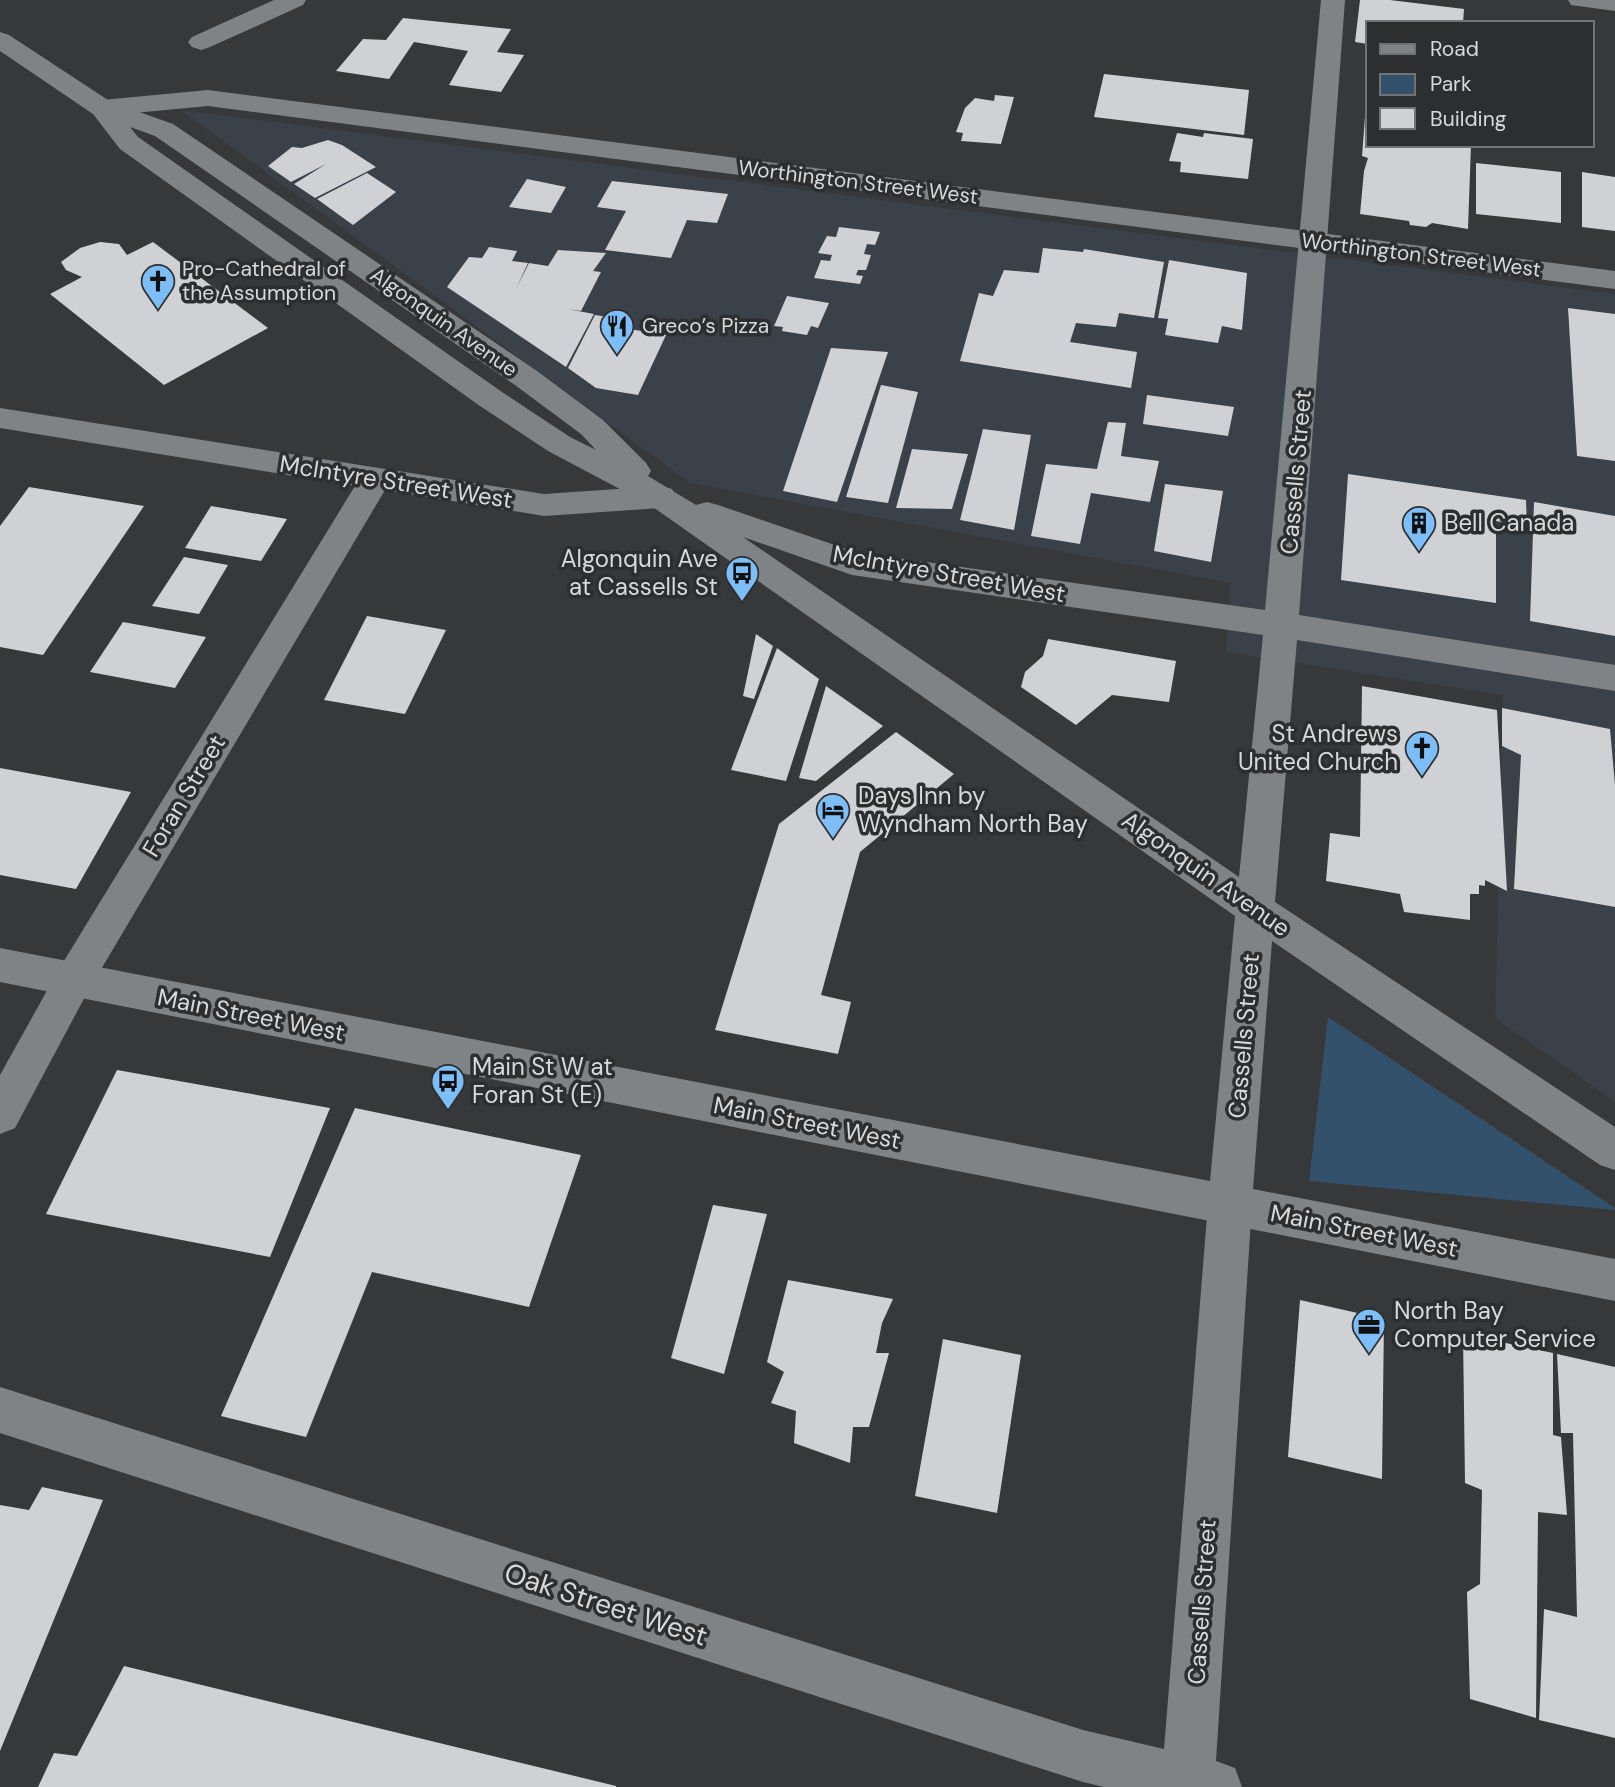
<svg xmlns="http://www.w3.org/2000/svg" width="1615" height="1787" font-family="'DM Sans',sans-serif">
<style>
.built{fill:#3a4148}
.green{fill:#34516c}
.building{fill:#cfd1d4}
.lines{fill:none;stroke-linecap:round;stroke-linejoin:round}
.street{fill:#808385;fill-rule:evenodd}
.secondary{fill:#808385;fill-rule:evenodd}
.labels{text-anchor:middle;stroke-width:7;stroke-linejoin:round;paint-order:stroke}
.far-street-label{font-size:21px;fill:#d8d9da;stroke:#2c2e30}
.far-poi-label{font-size:21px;fill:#d8d9da;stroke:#2c2e30;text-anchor:start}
.street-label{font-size:24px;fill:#d8d9da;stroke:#2c2e30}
.poi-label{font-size:24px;fill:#d8d9da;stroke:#2c2e30;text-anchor:start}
.near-street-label{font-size:28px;fill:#d8d9da;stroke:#2c2e30}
</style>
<rect width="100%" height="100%" fill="#36383a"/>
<polygon class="built" points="181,110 1615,294 1615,1102 1495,1018 1503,695 1226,652 1230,583 690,483"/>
<polygon class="green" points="1328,1017 1615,1208 1615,1210 1309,1181"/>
<g class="building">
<polygon points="1360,0 1390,0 1464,9 1463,23 1368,23 1368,44 1355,42"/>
<polygon points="403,18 511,29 497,52 524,55 501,92 449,85 468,51 414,42 389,79 336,71 363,39 386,40"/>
<polygon points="1104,74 1249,90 1244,135 1094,117"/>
<polygon points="995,95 1014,97 1001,144 961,141 963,133 956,132 965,108 975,98 994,101"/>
<polygon points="1366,104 1368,145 1471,145 1468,229 1432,223 1426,227 1410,225 1409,221 1360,214 1364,171 1368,158 1362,156"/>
<polygon points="1177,133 1203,137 1204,133 1253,139 1248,179 1180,172 1181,162 1169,161"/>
<polygon points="328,140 342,145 376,167 315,198 294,184 326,164 291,182 268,166 292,147 302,148"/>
<polygon points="1476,163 1561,172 1561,223 1476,214"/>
<polygon points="1582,172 1615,177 1615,231 1582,227"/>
<polygon points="367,173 396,192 353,225 317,199"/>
<polygon points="527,179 566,187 551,213 509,207"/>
<polygon points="612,181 728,194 717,223 687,220 671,258 605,250 626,211 597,207"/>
<polygon points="839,227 880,232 875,245 867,244 864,254 871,255 866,270 858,270 856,275 863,276 860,284 814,278 821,260 830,261 832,255 818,253 827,236 836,237"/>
<polygon points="100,242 119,244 127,255 153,242 268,328 164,385 50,294 82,277 66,270 61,262 80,248"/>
<polygon points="489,247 517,251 512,261 528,263 516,289 529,263 548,266 558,250 606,253 593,271 601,272 581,311 567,309 594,314 566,367 447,287 469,257 482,258"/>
<polygon points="1043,248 1083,252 1084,249 1164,262 1154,318 1119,313 1116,327 1076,323 1070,342 1137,352 1131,388 960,361 979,293 993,296 1004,270 1039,273"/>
<polygon points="1169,260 1247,273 1242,330 1222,326 1218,343 1165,335 1168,319 1158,318"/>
<polygon points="787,296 829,303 818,328 811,326 807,335 782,331 783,327 774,326"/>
<polygon points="1568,308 1615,314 1615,461 1577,456"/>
<polygon points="595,315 627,320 623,328 666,335 638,395 596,388 568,368"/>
<polygon points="831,348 888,352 837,502 783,491"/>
<polygon points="881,385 918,392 888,503 846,497"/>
<polygon points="1147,395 1234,407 1228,436 1143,424"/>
<polygon points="1108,422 1126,423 1121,456 1159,461 1150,502 1091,493 1080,544 1031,536 1046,464 1097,469"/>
<polygon points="983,429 1031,435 1014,530 960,520"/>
<polygon points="912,449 968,454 952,509 896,508"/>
<polygon points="1348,474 1526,500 1527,526 1496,521 1496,603 1341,580"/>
<polygon points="1165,484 1223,491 1211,562 1154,551"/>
<polygon points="29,487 144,506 43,655 0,647 0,526"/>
<polygon points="1534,502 1615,516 1615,636 1530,621"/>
<polygon points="211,506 287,519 261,561 185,548"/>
<polygon points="184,557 228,565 199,614 152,606"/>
<polygon points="367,616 446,630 405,714 324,700"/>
<polygon points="123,622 206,637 175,688 90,672"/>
<polygon points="756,634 773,646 754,699 743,696"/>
<polygon points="1048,639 1176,661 1169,702 1112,695 1076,725 1021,687 1025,672 1043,656"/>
<polygon points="777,648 819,679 786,781 731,770"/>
<polygon points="826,686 883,726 816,781 799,778"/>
<polygon points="1362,686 1497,710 1507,891 1485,880 1485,886 1479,885 1479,894 1470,894 1470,920 1404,912 1400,894 1326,881 1330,833 1360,837"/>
<polygon points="1502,708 1610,729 1615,785 1615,907 1514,889 1521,755 1502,746"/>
<polygon points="896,732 954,774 860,852 821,995 851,1002 838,1054 715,1030 779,824"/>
<polygon points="0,768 131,792 76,889 0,875"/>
<polygon points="117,1070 330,1108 270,1257 46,1214"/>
<polygon points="355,1108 581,1155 529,1307 372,1272 306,1437 221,1416"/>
<polygon points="713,1205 767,1214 724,1374 671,1358"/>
<polygon points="788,1280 893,1299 882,1323 876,1353 889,1353 869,1427 853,1427 850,1463 794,1443 796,1411 771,1403 784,1372 767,1362"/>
<polygon points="1300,1300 1384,1319 1382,1479 1288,1457"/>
<polygon points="1463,1334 1553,1353 1553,1435 1561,1437 1567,1515 1538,1512 1536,1718 1470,1699 1467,1592 1480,1584 1482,1490 1465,1483"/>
<polygon points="943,1339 1021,1355 997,1513 915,1496"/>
<polygon points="1557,1354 1615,1367 1615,1738 1539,1720 1544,1609 1577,1617 1573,1433 1561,1433"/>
<polygon points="42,1487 103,1500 0,1751 0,1505 29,1510"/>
<polygon points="124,1666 616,1786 616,1787 38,1787 54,1753 77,1756"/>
</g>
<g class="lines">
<g class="street">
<polygon points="274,0 306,0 303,5 210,47 201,50 192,47 188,42 192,37"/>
<polygon points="1568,0 1615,0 1615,11 1571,5"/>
<polygon points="208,90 1615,271 1615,289 208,106 102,116 93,114 89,108 93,102 102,100"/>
<polygon points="0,408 544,494 661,486 672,489 677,497 672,505 661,508 544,516 385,490 87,993 15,1128 0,1134 0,1075 59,969 355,486 0,428"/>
<polygon points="1230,1184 1245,1190 1252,1204 1216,1761 1235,1768 1242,1787 1104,1787 1083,1782 0,1433 0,1387 1083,1730 1164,1749 1208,1204 1215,1190"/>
</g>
<path class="secondary" d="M1321,0H1345L1299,615L1615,665V691L1297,640L1275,902L1615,1127V1170L1600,1165L1272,941L1253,1189L1615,1259V1301L0,982V948L1210,1181L1235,916L650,505L548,451L480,406L120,149L93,114L0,51V32L9,35L111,102L173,124L537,371L603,420L646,463L651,471L648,476L696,505L707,502L718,505L855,552L1265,610ZM130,127L155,136L515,385L581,434L596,450L570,437L502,392L138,137ZM743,537L852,575L1263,635L1239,877Z"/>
</g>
<defs>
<symbol id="church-pin" viewBox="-11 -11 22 30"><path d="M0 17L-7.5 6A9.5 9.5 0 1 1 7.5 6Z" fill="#7dbef9" stroke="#2c2e30"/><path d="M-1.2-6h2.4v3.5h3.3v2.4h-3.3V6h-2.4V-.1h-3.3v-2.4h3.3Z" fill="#111"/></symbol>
<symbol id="restaurant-pin" viewBox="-11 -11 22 30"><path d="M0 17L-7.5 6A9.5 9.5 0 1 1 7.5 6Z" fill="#7dbef9" stroke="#2c2e30"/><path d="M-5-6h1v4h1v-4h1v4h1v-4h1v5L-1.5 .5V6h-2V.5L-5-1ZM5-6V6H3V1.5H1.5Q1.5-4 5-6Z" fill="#111"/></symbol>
<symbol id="building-pin" viewBox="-11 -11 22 30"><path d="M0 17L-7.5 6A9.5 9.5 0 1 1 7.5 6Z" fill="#7dbef9" stroke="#2c2e30"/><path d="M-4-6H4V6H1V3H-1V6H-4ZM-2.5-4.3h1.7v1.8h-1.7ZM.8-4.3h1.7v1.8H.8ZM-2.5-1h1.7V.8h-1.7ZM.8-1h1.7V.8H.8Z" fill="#111"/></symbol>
<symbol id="bus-pin" viewBox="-11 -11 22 30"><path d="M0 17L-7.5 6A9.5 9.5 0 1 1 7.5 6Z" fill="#7dbef9" stroke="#2c2e30"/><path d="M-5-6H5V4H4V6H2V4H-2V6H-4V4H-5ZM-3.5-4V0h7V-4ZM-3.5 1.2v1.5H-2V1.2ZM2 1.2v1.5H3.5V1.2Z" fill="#111"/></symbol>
<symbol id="hotel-pin" viewBox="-11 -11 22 30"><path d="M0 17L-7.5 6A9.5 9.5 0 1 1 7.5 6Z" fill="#7dbef9" stroke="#2c2e30"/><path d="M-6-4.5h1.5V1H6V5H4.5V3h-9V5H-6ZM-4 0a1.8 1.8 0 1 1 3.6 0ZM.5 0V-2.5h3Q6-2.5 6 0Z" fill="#111"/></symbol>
<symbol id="office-pin" viewBox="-11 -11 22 30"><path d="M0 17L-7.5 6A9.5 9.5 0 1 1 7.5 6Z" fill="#7dbef9" stroke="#2c2e30"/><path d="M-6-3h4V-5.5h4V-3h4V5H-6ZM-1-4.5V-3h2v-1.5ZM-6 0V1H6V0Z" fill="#111"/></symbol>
</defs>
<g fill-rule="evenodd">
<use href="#church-pin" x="139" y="262" width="38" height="52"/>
<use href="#restaurant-pin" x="598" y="307" width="38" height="52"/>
<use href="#building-pin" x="1400" y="504" width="38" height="52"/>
<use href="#bus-pin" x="723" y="554" width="38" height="52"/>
<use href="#church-pin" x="1403" y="729" width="38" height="52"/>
<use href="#hotel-pin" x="814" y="791" width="38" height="52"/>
<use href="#bus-pin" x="429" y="1062" width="38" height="52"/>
<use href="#office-pin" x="1350" y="1306" width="38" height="52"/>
</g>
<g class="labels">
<g class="far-street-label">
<text transform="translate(858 182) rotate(7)" y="7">Worthington Street West</text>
<text transform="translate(1421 255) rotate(7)" y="7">Worthington Street West</text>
<text transform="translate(444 322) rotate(35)" y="7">Algonquin Avenue</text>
</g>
<g class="far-poi-label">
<text x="182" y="276">Pro-Cathedral of<tspan x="182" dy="24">the Assumption</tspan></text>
<text x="642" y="333">Greco’s Pizza</text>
</g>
<g class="street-label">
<text transform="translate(1296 472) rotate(-85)" y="8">Cassells Street</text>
<text transform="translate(396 482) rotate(9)" y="8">McIntyre Street West</text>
<text transform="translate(949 574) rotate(10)" y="8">McIntyre Street West</text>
<text transform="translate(184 796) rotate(-59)" y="8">Foran Street</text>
<text transform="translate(1206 874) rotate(35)" y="8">Algonquin Avenue</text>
<text transform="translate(251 1015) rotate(11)" y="8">Main Street West</text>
<text transform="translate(1244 1036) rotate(-85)" y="8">Cassells Street</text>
<text transform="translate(807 1123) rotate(11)" y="8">Main Street West</text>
<text transform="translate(1364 1231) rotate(11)" y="8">Main Street West</text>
<text transform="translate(1202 1602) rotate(-86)" y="8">Cassells Street</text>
</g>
<g class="poi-label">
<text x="1444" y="531">Bell Canada</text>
<text x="718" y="567" text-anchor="end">Algonquin Ave<tspan x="718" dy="28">at Cassells St</tspan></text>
<text x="1398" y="742" text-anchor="end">St Andrews<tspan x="1398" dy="28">United Church</tspan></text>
<text x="858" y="804">Days Inn by<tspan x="858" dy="28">Wyndham North Bay</tspan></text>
<text x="472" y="1075">Main St W at<tspan x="472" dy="28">Foran St (E)</tspan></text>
<text x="1394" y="1319">North Bay<tspan x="1394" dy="28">Computer Service</tspan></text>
</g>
<g class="near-street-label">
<text transform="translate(606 1604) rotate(18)" y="10">Oak Street West</text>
</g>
</g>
<rect x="1366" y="21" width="228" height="126" fill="#2c2e30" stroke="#717274" stroke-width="2"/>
<rect x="1380" y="44" width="35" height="10" fill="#808385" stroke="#717274" stroke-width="2"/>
<text x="1430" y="56" font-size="21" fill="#d8d9da">Road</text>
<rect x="1380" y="74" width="35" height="21" fill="#34516c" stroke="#717274" stroke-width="2"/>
<text x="1430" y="91" font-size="21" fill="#d8d9da">Park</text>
<rect x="1380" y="108" width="35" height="21" fill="#cfd1d4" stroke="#717274" stroke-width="2"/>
<text x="1430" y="126" font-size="21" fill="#d8d9da">Building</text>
</svg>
